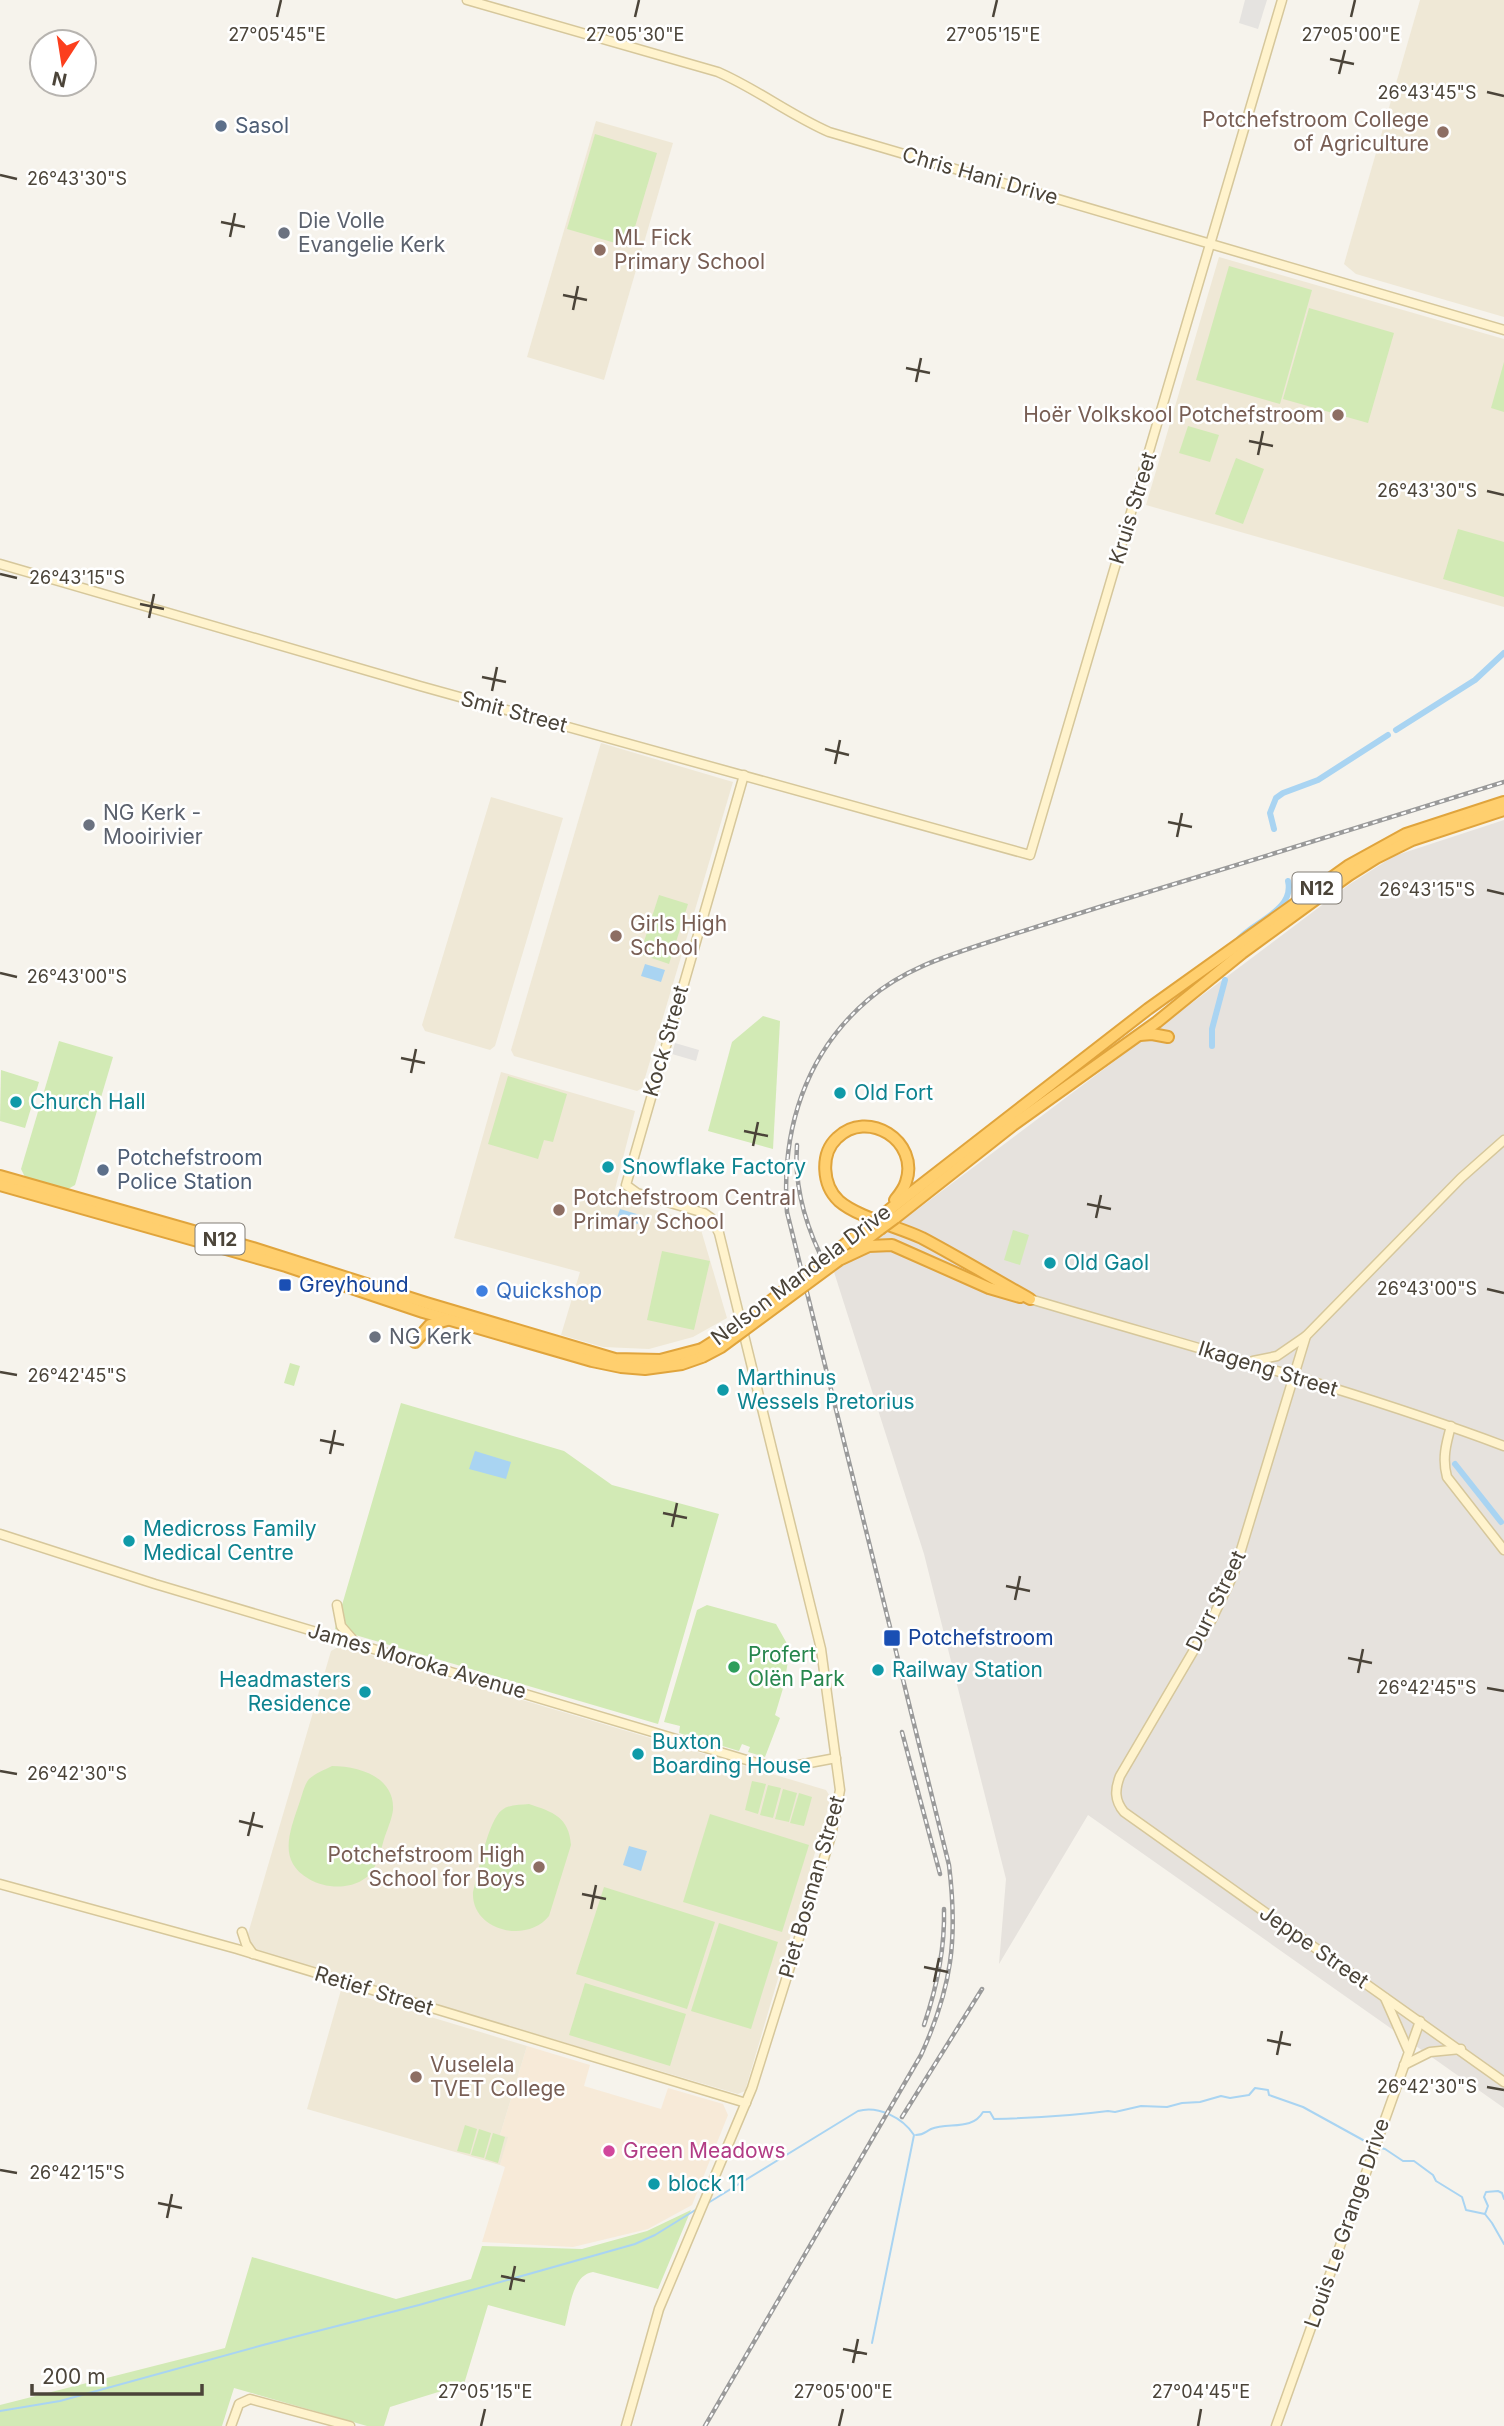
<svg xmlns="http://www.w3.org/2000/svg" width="1504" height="2426" font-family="Inter,sans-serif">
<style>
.commercial{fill:#f7ead8}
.industrial{fill:#e6e2dd}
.education{fill:#efe8d6}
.green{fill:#d2eab5}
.parking{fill:#e5e3e0}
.water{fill:#a9d4f2}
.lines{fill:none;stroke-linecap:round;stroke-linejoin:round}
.stream{stroke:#a9d4f2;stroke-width:2}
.canal{stroke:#a9d4f2;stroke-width:6}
.secondary-casing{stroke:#d6c79b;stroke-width:11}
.highway-casing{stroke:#e0a43c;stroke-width:14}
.secondary{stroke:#fff3cd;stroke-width:8}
.highway{stroke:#ffcf6e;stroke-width:10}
.rail-casing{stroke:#9a9a9a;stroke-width:4.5}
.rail{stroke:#fff;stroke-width:2;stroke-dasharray:5;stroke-linecap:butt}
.highway-bridge-casing{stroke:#e0a43c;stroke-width:14;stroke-linecap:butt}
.highway-bridge{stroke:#ffcf6e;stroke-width:10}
.ticks{fill:none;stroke:#4b4439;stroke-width:2.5}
.service-dot{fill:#5c6f8a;stroke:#fff;stroke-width:2.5}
.education-dot{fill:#8d6e63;stroke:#fff;stroke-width:2.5}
.worship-dot{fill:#6b7280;stroke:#fff;stroke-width:2.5}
.culture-dot{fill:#0f9aa8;stroke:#fff;stroke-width:2.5}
.transit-dot{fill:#1a4fb4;stroke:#fff;stroke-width:2.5}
.shop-dot{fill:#3f7fe0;stroke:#fff;stroke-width:2.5}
.leisure-dot{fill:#2e9e5b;stroke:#fff;stroke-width:2.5}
.hotel-dot{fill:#d1479c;stroke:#fff;stroke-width:2.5}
.labels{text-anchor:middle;stroke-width:5;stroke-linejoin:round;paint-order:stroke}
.shield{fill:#fff;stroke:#817c74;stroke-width:2}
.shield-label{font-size:19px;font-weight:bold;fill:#4b4439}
.education-label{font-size:21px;fill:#785e54;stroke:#fff;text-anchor:start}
.service-label{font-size:21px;fill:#4e5e75;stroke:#fff;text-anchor:start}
.street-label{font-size:21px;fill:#4b4439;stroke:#fff}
.worship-label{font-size:21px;fill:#5b616d;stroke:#fff;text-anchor:start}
.culture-label{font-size:21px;fill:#0d838f;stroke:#fff;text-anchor:start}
.transit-label{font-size:21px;fill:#164399;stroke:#fff;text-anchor:start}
.shop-label{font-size:21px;fill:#366cbe;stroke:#fff;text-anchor:start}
.leisure-label{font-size:21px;fill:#27864d;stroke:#fff;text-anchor:start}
.hotel-label{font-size:21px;fill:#b23c85;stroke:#fff;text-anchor:start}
.ticks-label{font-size:18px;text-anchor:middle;fill:#4b4439;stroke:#fff;stroke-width:5;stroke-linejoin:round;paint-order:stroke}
</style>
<rect width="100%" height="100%" fill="#f6f3ec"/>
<polygon class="commercial" points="527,2046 590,2065 584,2086 661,2109 668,2088 723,2104 728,2115 692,2205 648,2229 573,2247 482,2242 505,2167 500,2165 507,2138 500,2135"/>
<polygon class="industrial" points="1504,820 1504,2108 1088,1815 999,1964 1006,1879 924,1554 834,1272 1350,884 1394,856"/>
<g class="education">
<polygon points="1420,0 1504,0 1504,317 1356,274 1344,264"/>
<polygon points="596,121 673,143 604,380 527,357"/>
<polygon points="1219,257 1504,339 1504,607 1146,505"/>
<polygon points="601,743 733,782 642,1088 637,1091 514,1056 511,1050"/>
<polygon points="491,797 563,818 495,1046 490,1050 425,1031 422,1025"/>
<polygon points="501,1072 635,1111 613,1197 699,1223 727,1318 693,1337 649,1349 603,1347 561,1335 580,1272 454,1238"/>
<polygon points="340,1646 826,1790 831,1798 745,2091 738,2094 255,1951 247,1937 331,1651"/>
<polygon points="341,1990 527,2046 500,2135 508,2137 500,2165 307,2109"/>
</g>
<g class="green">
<polygon points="595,134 657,153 629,247 567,229"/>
<polygon points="1229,266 1312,290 1280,404 1196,380"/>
<polygon points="1309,308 1394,333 1368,423 1283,399"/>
<polygon points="1504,362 1504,412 1491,408"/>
<polygon points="1188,426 1219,435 1210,462 1179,453"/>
<polygon points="1236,458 1264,469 1243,524 1215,514"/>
<polygon points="1458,529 1504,542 1504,597 1443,579"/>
<polygon points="659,895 688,904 669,964 640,954"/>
<polygon points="763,1016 780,1021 773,1149 708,1131 732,1042"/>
<polygon points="59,1041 113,1057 75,1185 68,1189 25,1177 21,1169"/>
<polygon points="1,1070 39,1082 25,1128 0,1121"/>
<polygon points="508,1076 567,1094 553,1142 544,1140 538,1159 488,1144"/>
<polygon points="1013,1230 1029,1235 1020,1265 1004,1260"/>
<polygon points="662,1251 710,1261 694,1330 647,1320"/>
<polygon points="290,1363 300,1366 294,1386 284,1383"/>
<polygon points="401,1403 564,1451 612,1485 719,1514 658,1724 335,1629"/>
<polygon points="707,1605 776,1624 790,1649 784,1685 775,1715 780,1718 765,1757 748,1752 750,1747 742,1744 739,1751 679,1733 680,1726 664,1722 697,1610"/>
<path d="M332,1766C359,1766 395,1777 393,1810C392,1818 388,1828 385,1836C382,1845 380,1857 375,1866C364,1890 329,1891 309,1879C277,1861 290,1831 299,1804C302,1796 304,1785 309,1779C316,1773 324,1770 332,1766Z"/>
<polygon points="752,1781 766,1784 758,1814 745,1810"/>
<polygon points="768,1785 781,1788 773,1818 760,1815"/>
<polygon points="783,1789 797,1793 789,1822 775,1819"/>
<polygon points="799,1793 812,1797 804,1826 790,1823"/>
<path d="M529,1804C553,1812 569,1817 571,1845L549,1916C527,1944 471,1931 473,1892C478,1874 488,1820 502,1810C509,1804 520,1805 529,1804Z"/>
<polygon points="710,1814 809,1845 782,1932 683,1902"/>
<polygon points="604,1887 715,1922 687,2009 576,1974"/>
<polygon points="719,1923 778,1942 751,2029 691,2011"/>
<polygon points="585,1983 686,2014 670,2066 569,2035"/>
<polygon points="465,2125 477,2129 470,2154 457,2151"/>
<polygon points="479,2129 491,2133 484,2158 471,2155"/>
<polygon points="493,2133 505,2137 498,2163 485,2159"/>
<path d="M691,2210L658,2289L593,2272C572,2275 570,2308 565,2326L488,2305L464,2384L390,2407L384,2426H367L234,2388L222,2426H0V2405L225,2348L252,2257L396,2299L471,2279L482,2246L582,2249L647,2231Z"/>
</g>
<g class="parking">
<polygon points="1245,0 1267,0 1258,29 1239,23"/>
<polygon points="675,1043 699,1050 696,1061 672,1054"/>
</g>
<g class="water">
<polygon points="645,964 665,970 661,982 641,976"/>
<polygon points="620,1209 640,1215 638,1224 617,1218"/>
<polygon points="475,1451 511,1462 506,1479 469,1469"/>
<polygon points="629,1846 647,1851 641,1871 623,1865"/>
</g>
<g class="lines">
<g class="stream">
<path d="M916,2135C924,2135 925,2132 931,2129C949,2122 972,2131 983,2112H990L994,2119C1032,2118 1070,2116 1108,2111L1115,2112L1141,2106L1167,2107L1182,2103L1200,2102L1221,2096L1230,2098L1249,2095L1255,2088L1268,2090L1269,2095L1303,2107L1372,2145"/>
<polyline points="1377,2147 1385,2149 1403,2161 1414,2161 1433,2175 1436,2181 1462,2197 1466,2210 1485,2214 1488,2206 1484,2197 1486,2192 1498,2191 1502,2193 1504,2199"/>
<path d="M708,2203L858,2111C878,2105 903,2118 914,2135L872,2343"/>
<polyline points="1485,2214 1492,2223 1504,2244"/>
<polyline points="0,2411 60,2401 263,2345 419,2305 635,2244 655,2235 697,2209"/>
</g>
<g class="canal">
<polyline points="1396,730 1475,680 1504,653"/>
<polyline points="1274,829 1270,813 1276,798 1283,793 1318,780 1388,735"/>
<path d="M1237,941C1252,922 1295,911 1288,881"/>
<polyline points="1212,1046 1212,1029 1225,980"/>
<polyline points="1455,1464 1501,1522"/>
</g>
<defs>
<g id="secondary">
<path d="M467,0L718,72C757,89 790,115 829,132L1504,330"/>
<polyline points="0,564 420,686 1030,855 1282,0"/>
<path d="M1504,1140L1461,1178L1306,1336L1234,1573L1211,1621L1120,1776C1115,1789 1114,1800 1124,1812L1504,2082"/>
<path d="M1030,1299C1188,1346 1349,1388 1504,1446"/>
<polyline points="1253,1361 1277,1356 1306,1336"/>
<path d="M1451,1426C1446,1444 1442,1459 1447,1477L1504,1550"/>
<polyline points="0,1534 155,1584 760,1764 788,1767 836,1758"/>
<polyline points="337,1605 341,1626 355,1642"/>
<polyline points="0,1884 237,1949 746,2103"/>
<polyline points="242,1932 246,1944 253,1954"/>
<polyline points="1385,1998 1408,2050"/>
<polyline points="1404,2065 1430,2052 1461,2049"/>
<polyline points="231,2426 239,2404 250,2399 350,2426"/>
<polyline points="626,2426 659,2309 752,2088 831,1836 840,1790 821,1649 719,1233 711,1218 704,1213 637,1193 626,1185 744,775"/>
<polyline points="1276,2426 1420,2021"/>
</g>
<g id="highway">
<polyline points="1140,1035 1152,1034 1168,1037"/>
<polyline points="0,1176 253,1248 426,1303 615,1359 660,1360 702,1349"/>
<polyline points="0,1185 286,1266 423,1312 592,1361 621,1367 645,1369 682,1364 702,1357"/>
<path d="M895,1200C899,1195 904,1189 906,1182C920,1141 867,1108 837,1138C820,1154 822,1185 839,1201C857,1217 899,1227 922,1238C958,1257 994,1279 1030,1299"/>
<polyline points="880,1217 1148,1009 1348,866 1406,834 1504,802"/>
<polyline points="895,1218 1013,1125 1157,1022 1242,953 1349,875 1376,858 1412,840 1504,810"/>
<polyline points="858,1246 880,1229"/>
<polyline points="835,1252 870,1225"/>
<polyline points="839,1260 869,1246 892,1245 989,1288 1020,1297"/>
<polyline points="415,1342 430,1325 447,1320"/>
</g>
</defs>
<use href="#secondary" class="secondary-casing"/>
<use href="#highway" class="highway-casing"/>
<use href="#secondary" class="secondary"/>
<use href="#highway" class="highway"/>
<defs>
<g id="rail">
<path d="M797,1145C794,1183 804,1220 820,1254"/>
<polyline points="902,1732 940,1874"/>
<path d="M924,2025C937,1987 945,1949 944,1909"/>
<polyline points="902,2117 982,1989"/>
<path d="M705,2426L921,2055C952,1987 958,1939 949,1865L787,1212C781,1131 805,1053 869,999C906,967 953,954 998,939C1035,927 1072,916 1109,904C1241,864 1372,823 1504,782"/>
</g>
</defs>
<use href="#rail" class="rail-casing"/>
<use href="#rail" class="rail"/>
<defs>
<g id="highway-bridge">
<polyline points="870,1225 880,1217"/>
<polyline points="880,1229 895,1218"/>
<polyline points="756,1312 835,1252"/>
<polyline points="702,1349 732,1330"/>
<polyline points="702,1357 721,1347 839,1260"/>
</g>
</defs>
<use href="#highway-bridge" class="highway-bridge-casing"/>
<use href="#highway-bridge" class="highway-bridge"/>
</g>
<path class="ticks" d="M277,17L281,0M635,17L639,0M993,17L997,0M1351,17L1355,0M1330,59L1354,64M1339,74L1345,50M1487,92L1504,96M0,175L17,179M221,222L245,227M230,237L235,213M563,295L587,300M573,310L578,286M906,368L930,373M916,382L921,358M1249,441L1273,446M1258,455L1263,431M1487,491L1504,495M0,574L17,578M140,604L164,609M149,618L154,594M482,677L506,682M492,691L497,667M825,749L849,755M835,764L840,740M1168,822L1192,827M1177,837L1182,813M1487,890L1504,894M0,973L17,977M401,1058L425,1063M411,1073L416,1049M744,1131L768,1136M753,1146L758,1122M1087,1204L1111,1209M1096,1218L1101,1195M1487,1289L1504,1293M0,1372L17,1375M320,1440L344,1445M330,1454L335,1430M663,1513L687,1518M672,1527L677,1503M1006,1586L1030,1591M1015,1600L1020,1576M1348,1658L1372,1663M1358,1673L1363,1649M1487,1688L1504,1691M0,1771L17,1774M239,1821L263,1827M248,1836L254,1812M582,1894L606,1899M591,1909L596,1885M924,1967L948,1972M934,1982L939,1958M1267,2040L1291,2045M1277,2055L1282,2031M1487,2087L1504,2090M0,2170L17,2173M158,2203L182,2208M167,2218L172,2194M501,2276L525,2281M510,2290L515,2266M843,2349L867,2354M853,2363L858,2339M481,2426L485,2409M839,2426L843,2409M1198,2426L1201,2409"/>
<g class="service-dot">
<circle cx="221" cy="126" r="7"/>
<circle cx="103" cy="1170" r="7"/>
</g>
<g class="education-dot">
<circle cx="1443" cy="132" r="7"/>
<circle cx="600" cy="250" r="7"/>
<circle cx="1338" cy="415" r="7"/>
<circle cx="616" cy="936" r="7"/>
<circle cx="559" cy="1210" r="7"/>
<circle cx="539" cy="1867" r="7"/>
<circle cx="416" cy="2077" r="7"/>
</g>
<g class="worship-dot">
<circle cx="284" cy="233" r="7"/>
<circle cx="89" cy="825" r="7"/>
<circle cx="375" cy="1337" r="7"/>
</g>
<g class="culture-dot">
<circle cx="840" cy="1093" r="7"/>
<circle cx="16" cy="1102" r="7"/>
<circle cx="608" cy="1167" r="7"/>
<circle cx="1050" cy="1263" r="7"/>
<circle cx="723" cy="1390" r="7"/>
<circle cx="129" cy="1541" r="7"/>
<circle cx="878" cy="1670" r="7"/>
<circle cx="365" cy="1692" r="7"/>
<circle cx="638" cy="1754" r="7"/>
<circle cx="654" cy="2184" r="7"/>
</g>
<g class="transit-dot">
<rect x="278" y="1278" width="14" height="14" rx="3.5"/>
<rect x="883" y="1629" width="18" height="18" rx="3.5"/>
</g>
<circle class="shop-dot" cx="482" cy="1291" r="7"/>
<circle class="leisure-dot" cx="734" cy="1667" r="7"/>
<circle class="hotel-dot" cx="609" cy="2151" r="7"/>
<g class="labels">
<g class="shield">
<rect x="1292.5" y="872.5" width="49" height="31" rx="5"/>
<rect x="195.5" y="1223.5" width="49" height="31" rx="5"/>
</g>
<g class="shield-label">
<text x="1317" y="895">N12</text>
<text x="220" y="1246">N12</text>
</g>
<g class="education-label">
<text x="1429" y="127" text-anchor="end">Potchefstroom College<tspan x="1429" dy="24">of Agriculture</tspan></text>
<text x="614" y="245">ML Fick<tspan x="614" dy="24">Primary School</tspan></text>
<text x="1324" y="422" text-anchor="end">Hoër Volkskool Potchefstroom</text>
<text x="630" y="931">Girls High<tspan x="630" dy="24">School</tspan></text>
<text x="573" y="1205">Potchefstroom Central<tspan x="573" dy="24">Primary School</tspan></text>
<text x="525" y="1862" text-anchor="end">Potchefstroom High<tspan x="525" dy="24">School for Boys</tspan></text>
<text x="430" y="2072">Vuselela<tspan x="430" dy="24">TVET College</tspan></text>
</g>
<g class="service-label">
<text x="235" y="133">Sasol</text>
<text x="117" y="1165">Potchefstroom<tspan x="117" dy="24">Police Station</tspan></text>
</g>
<g class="street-label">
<text transform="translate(980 176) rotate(16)" y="7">Chris Hani Drive</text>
<text transform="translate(1133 508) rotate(-73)" y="7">Kruis Street</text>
<text transform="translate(514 712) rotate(15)" y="7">Smit Street</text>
<text transform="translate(666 1041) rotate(-74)" y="7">Kock Street</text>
<text transform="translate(801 1275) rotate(-37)" y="7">Nelson Mandela Drive</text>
<text transform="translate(1268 1369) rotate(17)" y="7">Ikageng Street</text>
<text transform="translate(1216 1601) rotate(-64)" y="7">Durr Street</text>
<text transform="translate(417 1661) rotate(16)" y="7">James Moroka Avenue</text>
<text transform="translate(812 1887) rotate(-74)" y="7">Piet Bosman Street</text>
<text transform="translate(1314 1947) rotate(35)" y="7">Jeppe Street</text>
<text transform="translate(374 1991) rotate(17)" y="7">Retief Street</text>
<text transform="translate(1347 2223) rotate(-71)" y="7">Louis Le Grange Drive</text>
</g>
<g class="worship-label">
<text x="298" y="228">Die Volle<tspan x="298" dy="24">Evangelie Kerk</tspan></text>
<text x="103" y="820">NG Kerk -<tspan x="103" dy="24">Mooirivier</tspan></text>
<text x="389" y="1344">NG Kerk</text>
</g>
<g class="culture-label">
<text x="854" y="1100">Old Fort</text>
<text x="30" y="1109">Church Hall</text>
<text x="622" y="1174">Snowflake Factory</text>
<text x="1064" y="1270">Old Gaol</text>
<text x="737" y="1385">Marthinus<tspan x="737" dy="24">Wessels Pretorius</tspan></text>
<text x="143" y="1536">Medicross Family<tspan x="143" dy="24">Medical Centre</tspan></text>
<text x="892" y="1677">Railway Station</text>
<text x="351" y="1687" text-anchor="end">Headmasters<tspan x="351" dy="24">Residence</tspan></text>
<text x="652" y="1749">Buxton<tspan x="652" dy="24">Boarding House</tspan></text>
<text x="668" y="2191">block 11</text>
</g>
<g class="transit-label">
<text x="299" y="1292">Greyhound</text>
<text x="908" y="1645">Potchefstroom</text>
</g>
<g class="shop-label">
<text x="496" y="1298">Quickshop</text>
</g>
<g class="leisure-label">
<text x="748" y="1662">Profert<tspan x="748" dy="24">Olën Park</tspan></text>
</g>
<g class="hotel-label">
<text x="623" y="2158">Green Meadows</text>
</g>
</g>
<g class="ticks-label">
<text x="277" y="41">27°05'45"E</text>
<text x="635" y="41">27°05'30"E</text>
<text x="993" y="41">27°05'15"E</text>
<text x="1351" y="41">27°05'00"E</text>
<text x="1427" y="99">26°43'45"S</text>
<text x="77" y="185">26°43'30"S</text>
<text x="1427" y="497">26°43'30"S</text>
<text x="77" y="584">26°43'15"S</text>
<text x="1427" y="896">26°43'15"S</text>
<text x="77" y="983">26°43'00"S</text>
<text x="1427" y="1295">26°43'00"S</text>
<text x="77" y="1382">26°42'45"S</text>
<text x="1427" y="1694">26°42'45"S</text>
<text x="77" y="1780">26°42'30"S</text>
<text x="1427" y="2093">26°42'30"S</text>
<text x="77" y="2179">26°42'15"S</text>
<text x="485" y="2398">27°05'15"E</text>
<text x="843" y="2398">27°05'00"E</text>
<text x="1201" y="2398">27°04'45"E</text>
</g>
<g transform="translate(63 63) rotate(192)"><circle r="33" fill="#ffffff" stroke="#b7b4b0" stroke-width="2"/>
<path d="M0-5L12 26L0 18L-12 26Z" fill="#fc3f1d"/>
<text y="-10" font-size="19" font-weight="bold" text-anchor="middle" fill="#4b4439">N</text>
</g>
<path d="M32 2384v10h170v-10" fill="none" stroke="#4b4439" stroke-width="3.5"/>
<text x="42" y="2384" font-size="21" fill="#4b4439" stroke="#ffffff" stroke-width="5" paint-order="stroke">200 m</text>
</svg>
